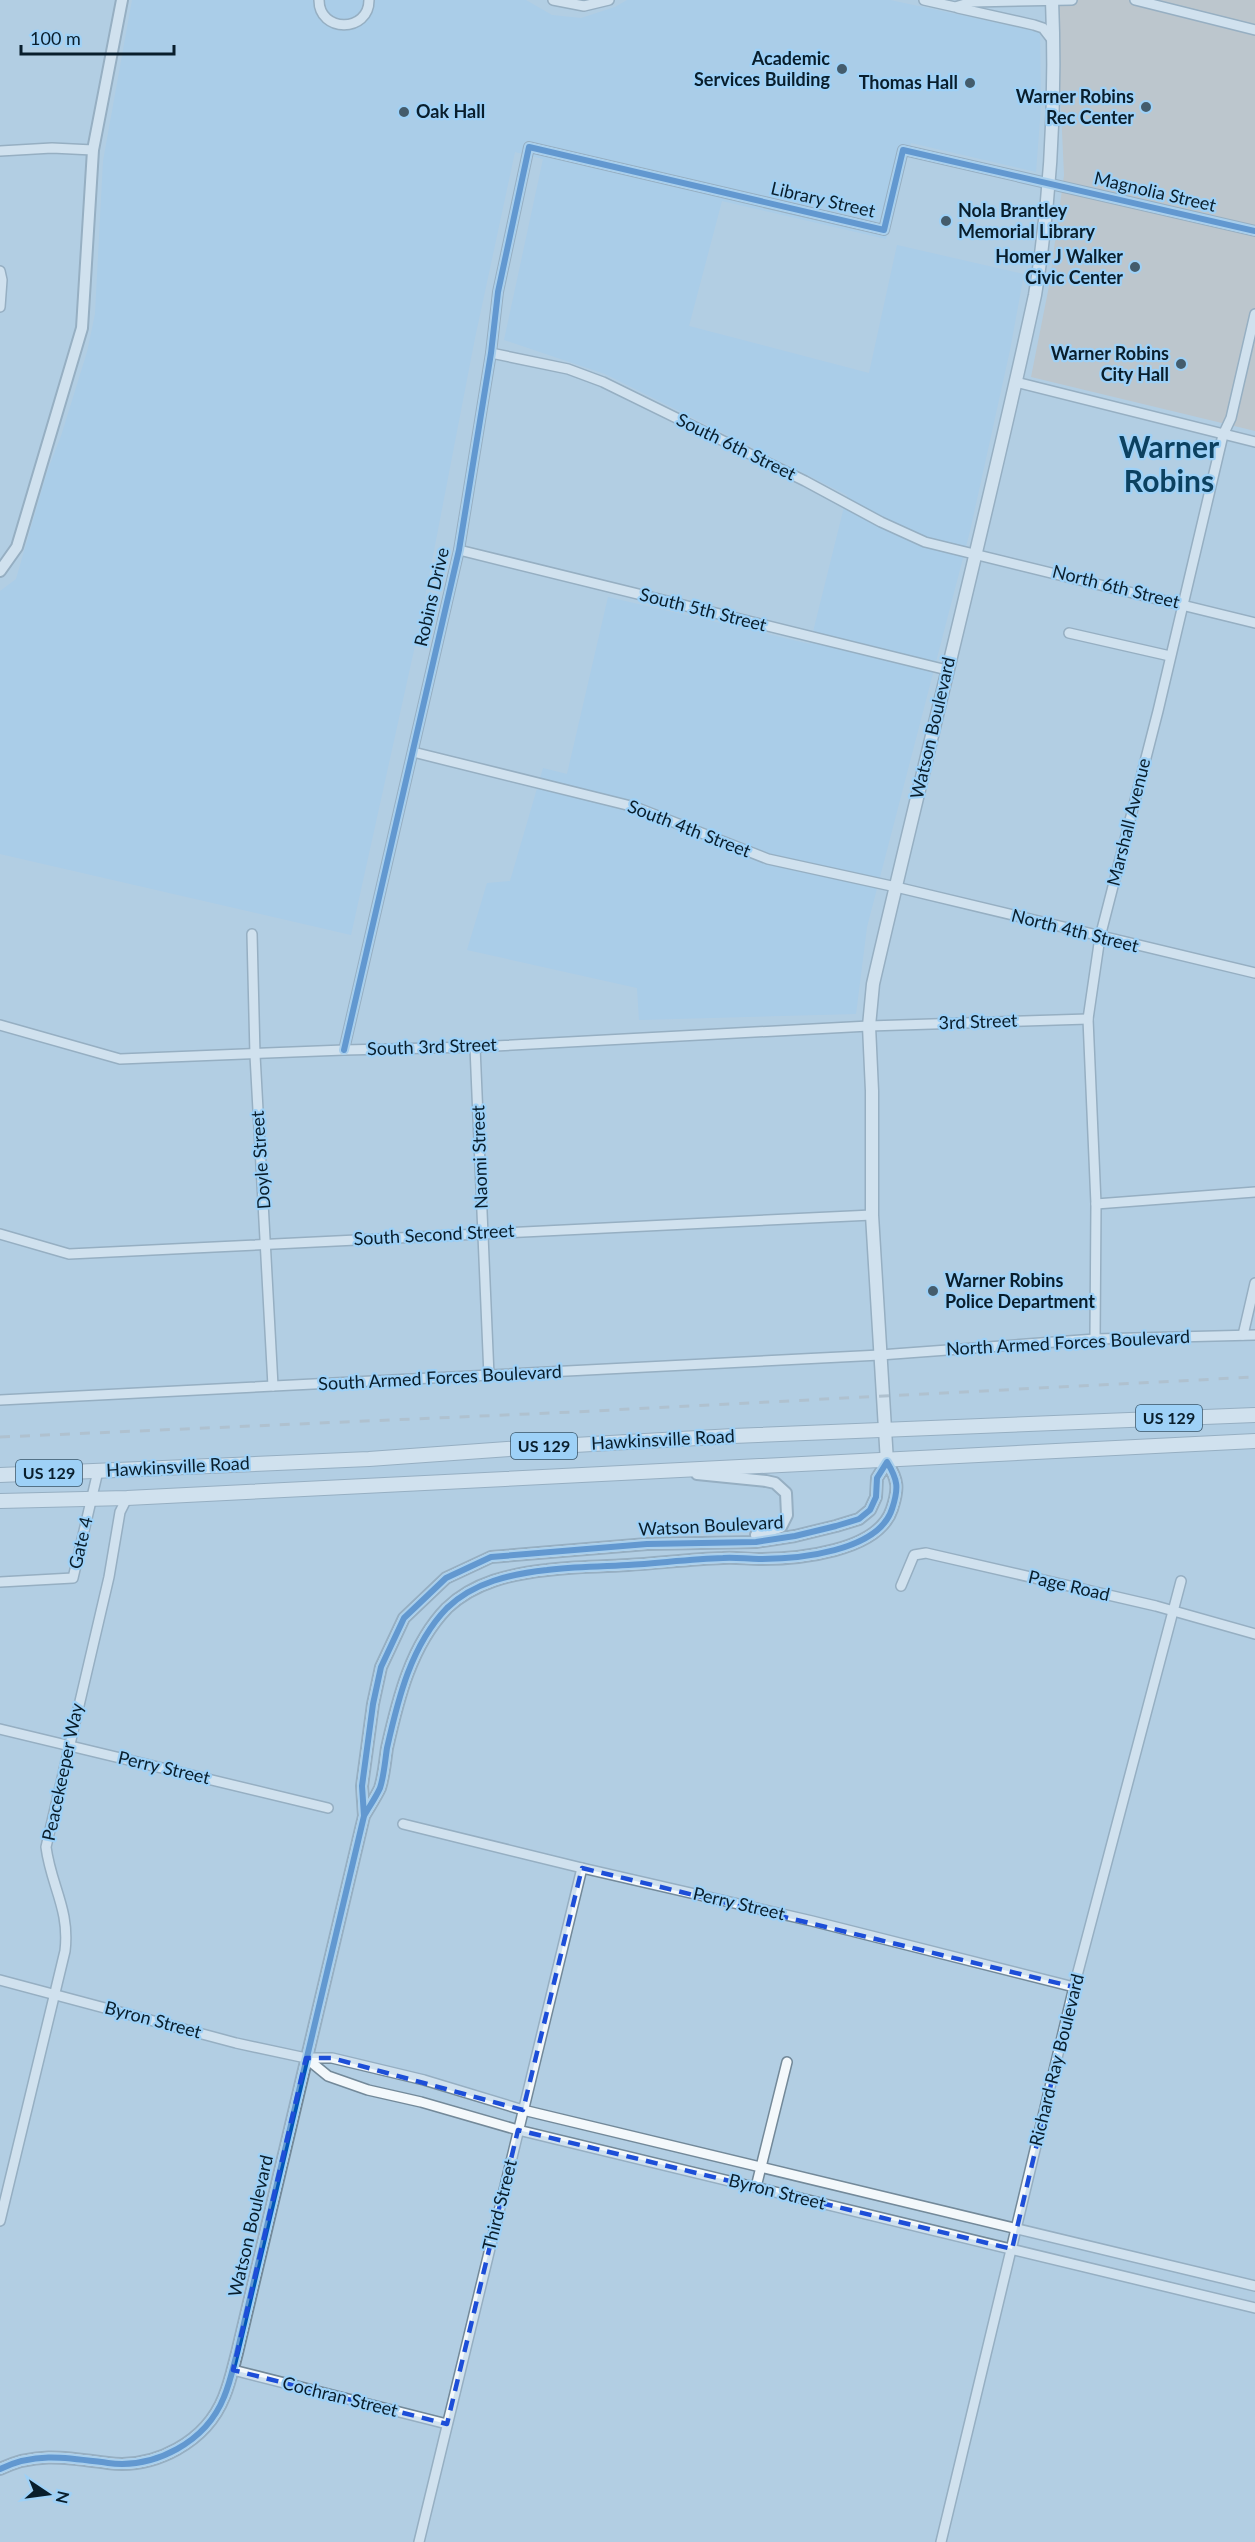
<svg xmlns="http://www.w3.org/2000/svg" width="1255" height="2542" font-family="Lato,sans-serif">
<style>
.built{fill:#9fcced}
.green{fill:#c7bcb2}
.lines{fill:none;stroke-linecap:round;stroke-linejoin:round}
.minor-casing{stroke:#738999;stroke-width:12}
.tertiary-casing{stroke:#738999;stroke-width:14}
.secondary-casing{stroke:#738999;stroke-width:15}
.primary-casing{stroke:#738999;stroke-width:16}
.minor{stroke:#f3f8fb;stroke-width:9}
.tertiary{stroke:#f3f8fb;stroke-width:10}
.secondary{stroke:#f3f8fb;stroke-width:12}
.primary{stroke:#f3f8fb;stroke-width:14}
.rail{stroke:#abb2b7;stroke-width:3;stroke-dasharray:10 10;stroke-linecap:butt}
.cycleway-casing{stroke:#9ed1f7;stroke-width:10}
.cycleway{stroke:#0057b8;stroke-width:6}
.marked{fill:none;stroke:#1d4ed8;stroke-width:4.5;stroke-dasharray:12 8;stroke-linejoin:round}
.poi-dot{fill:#445c6c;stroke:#9ed1f7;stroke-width:2}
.labels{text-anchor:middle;stroke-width:4.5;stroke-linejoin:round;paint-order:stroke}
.shield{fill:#9ed1f7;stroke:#365469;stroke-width:1.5}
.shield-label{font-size:16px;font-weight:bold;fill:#091e2c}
.poi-label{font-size:18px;font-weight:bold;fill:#091e2c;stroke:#9ed1f7;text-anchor:end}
.street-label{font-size:18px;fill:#091e2c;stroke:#9ed1f7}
.town-label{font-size:30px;font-weight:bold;fill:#0c4160;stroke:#9ed1f7}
</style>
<rect width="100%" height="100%" fill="#b2cee3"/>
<polygon class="built" points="132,0 526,0 552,15 581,18 615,7 627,0 890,0 1040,32 1041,106 1036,172 911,143 886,239 722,201 689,326 869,373 897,245 1024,274 1010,350 970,531 867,927 856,1014 639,1020 637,988 467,950 487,883 510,881 543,768 567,774 608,597 810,644 847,495 605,374 504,340 543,159 515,152 475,338 420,623 351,935 0,854 0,591 16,579 47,472 61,436 87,352 95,314 103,161"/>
<polygon class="green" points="1056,0 1255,0 1255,431 1031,377 1049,286 1064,175"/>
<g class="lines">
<defs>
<g id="minor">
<path d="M319,0C319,33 369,33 369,0"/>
<polyline points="553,0 584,6 609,0"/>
<polyline points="924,0 955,7 972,2 1072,0"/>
<polyline points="1135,0 1255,30"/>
<polyline points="958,8 1034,25 1043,28 1053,41"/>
<polyline points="0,151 52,148 93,150"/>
<polyline points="0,271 2,280 0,307"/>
<polyline points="491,353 568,369 603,382 805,481 881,522 925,542 1255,623"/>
<polyline points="1016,382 1255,442"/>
<polyline points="459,550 947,670"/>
<polyline points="1069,633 1170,656"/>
<polyline points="413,752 635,807 768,859 896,887 1255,973"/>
<polyline points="252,934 255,1055 273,1386"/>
<polyline points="0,1025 120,1059 344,1050 475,1047 869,1026 1088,1019"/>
<polyline points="475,1047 489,1376"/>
<polyline points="344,1050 459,550 491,353 498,292 529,147 884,230 903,150 1255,231"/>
<polyline points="1096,1204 1255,1192"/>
<polyline points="0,1234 69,1254 872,1215"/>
<polyline points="1243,1335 1255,1283"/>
<polyline points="1095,1339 1096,1204 1088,1019 1100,937 1158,711 1223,435 1231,418 1255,314"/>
<polyline points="0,1400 880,1355 1095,1339 1255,1335"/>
<polyline points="0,1582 73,1578 98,1471"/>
<polyline points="901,1586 914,1555 926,1553 1156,1606 1255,1634"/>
<polyline points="0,1729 328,1808"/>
<polyline points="403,1824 582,1868 812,1921 1074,1987"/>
<polyline points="0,1980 236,2043 306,2058 332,2058 424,2080 523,2110 1255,2286"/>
<polyline points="306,2058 328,2076 368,2090 421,2102 518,2130 1255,2308"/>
<polyline points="756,2187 787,2062"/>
<path d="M0,2221L65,1951C70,1909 51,1886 46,1847L109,1577L120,1512L127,1498"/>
<polyline points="233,2370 447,2424"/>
<polyline points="419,2542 582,1868"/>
<polyline points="941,2542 1074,1987 1181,1581"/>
</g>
<g id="tertiary">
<polyline points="0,571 17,547 82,328 93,150 122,0"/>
<polyline points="697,1474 766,1481 775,1483 786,1493 787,1515 781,1527 756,1535"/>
<path d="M0,2469C36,2451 70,2458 108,2463C155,2469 206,2442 224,2397C230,2383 233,2368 237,2353L364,1816C369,1807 376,1797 380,1788C384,1776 385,1761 387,1748C398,1699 411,1645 447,1608C474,1582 511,1574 547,1570C574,1566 601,1567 628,1565C660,1563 692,1559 723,1558C735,1557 747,1559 759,1559C797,1559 878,1552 892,1509C899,1488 898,1480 887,1462L877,1478L876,1497L870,1510L859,1519L836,1526L795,1536L756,1542L647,1544L491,1557L446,1578L404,1618L381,1667L373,1704L362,1786L364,1816"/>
</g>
<path id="secondary" d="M887,1462L872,1215V1091L869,1026L873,984C926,754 985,526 1035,295C1051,198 1056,98 1052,0"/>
<g id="primary">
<polyline points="0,1475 369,1459 522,1448 733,1436 1255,1415"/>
<polyline points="0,1501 127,1498 1255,1441"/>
</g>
</defs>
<use href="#minor" class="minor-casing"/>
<use href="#tertiary" class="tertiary-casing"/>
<use href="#secondary" class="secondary-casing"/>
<use href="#primary" class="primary-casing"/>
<use href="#minor" class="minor"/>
<use href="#tertiary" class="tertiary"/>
<use href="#secondary" class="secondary"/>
<use href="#primary" class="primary"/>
<polyline class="rail" points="0,1437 573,1412 1255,1377"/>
<defs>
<g id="cycleway">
<polyline points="344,1050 459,550 491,353 498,292 529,147 884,230 903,150 1255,231"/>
<path d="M0,2469C36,2451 70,2458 108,2463C155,2469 206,2442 224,2397C230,2383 233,2368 237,2353L364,1816C369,1807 376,1797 380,1788C384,1776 385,1761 387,1748C398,1699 411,1645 447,1608C474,1582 511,1574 547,1570C574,1566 601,1567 628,1565C660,1563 692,1559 723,1558C735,1557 747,1559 759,1559C797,1559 878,1552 892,1509C899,1488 898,1480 887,1462L877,1478L876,1497L870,1510L859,1519L836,1526L795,1536L756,1542L647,1544L491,1557L446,1578L404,1618L381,1667L373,1704L362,1786L364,1816"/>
</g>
</defs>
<use href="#cycleway" class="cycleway-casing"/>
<use href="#cycleway" class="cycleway"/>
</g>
<path d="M0 0H1255V2542H0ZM582,1868L1074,1987L1012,2249L518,2130L447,2424L233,2370L306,2058H332L523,2110Z" fill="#b2cee3" fill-opacity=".55" fill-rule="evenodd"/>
<path class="marked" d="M582,1868L1074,1987L1012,2249L518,2130L447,2424L233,2370L306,2058H332L523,2110Z"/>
<g class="poi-dot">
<circle cx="842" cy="69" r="6"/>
<circle cx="970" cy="83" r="6"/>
<circle cx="1146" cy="107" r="6"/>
<circle cx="404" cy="112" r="6"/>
<circle cx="946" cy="221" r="6"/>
<circle cx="1135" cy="267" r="6"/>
<circle cx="1181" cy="364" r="6"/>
<circle cx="933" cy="1291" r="6"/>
</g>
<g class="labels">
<g class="shield">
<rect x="1136" y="1405" width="66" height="26" rx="4.5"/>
<rect x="511" y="1433" width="66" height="26" rx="4.5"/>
<rect x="16" y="1460" width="66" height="26" rx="4.5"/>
</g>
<g class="shield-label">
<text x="1169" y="1424">US 129</text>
<text x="544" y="1452">US 129</text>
<text x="49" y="1479">US 129</text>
</g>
<g class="poi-label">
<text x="830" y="65">Academic<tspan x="830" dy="21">Services Building</tspan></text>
<text x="958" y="89">Thomas Hall</text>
<text x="1134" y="103">Warner Robins<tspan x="1134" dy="21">Rec Center</tspan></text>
<text x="416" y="118" text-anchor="start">Oak Hall</text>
<text x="958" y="217" text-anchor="start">Nola Brantley<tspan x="958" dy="21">Memorial Library</tspan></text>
<text x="1123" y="263">Homer J Walker<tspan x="1123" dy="21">Civic Center</tspan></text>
<text x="1169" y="360">Warner Robins<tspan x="1169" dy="21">City Hall</tspan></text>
<text x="945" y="1287" text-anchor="start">Warner Robins<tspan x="945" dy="21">Police Department</tspan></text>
</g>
<g class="street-label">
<text transform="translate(1155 192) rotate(13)" y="6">Magnolia Street</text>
<text transform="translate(823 200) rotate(13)" y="6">Library Street</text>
<text transform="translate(736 447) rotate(26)" y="6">South 6th Street</text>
<text transform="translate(1116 587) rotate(14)" y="6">North 6th Street</text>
<text transform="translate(432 597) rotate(-77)" y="6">Robins Drive</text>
<text transform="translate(703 610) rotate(14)" y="6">South 5th Street</text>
<text transform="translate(933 728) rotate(-77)" y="6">Watson Boulevard</text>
<text transform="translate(1129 822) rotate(-76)" y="6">Marshall Avenue</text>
<text transform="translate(689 829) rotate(21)" y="6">South 4th Street</text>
<text transform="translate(1075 931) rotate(14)" y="6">North 4th Street</text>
<text transform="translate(978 1022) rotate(-2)" y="6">3rd Street</text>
<text transform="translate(432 1047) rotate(-2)" y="6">South 3rd Street</text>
<text transform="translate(480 1157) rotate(-92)" y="6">Naomi Street</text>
<text transform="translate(261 1160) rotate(-94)" y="6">Doyle Street</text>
<text transform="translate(434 1235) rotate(-3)" y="6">South Second Street</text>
<text transform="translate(1068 1343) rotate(-3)" y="6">North Armed Forces Boulevard</text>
<text transform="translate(440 1378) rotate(-3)" y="6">South Armed Forces Boulevard</text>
<text transform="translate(663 1440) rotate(-3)" y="6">Hawkinsville Road</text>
<text transform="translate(178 1467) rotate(-3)" y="6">Hawkinsville Road</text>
<text transform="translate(711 1526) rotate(-3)" y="6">Watson Boulevard</text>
<text transform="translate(81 1543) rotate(-77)" y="6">Gate 4</text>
<text transform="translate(1069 1586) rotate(13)" y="6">Page Road</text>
<text transform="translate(164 1768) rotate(13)" y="6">Perry Street</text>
<text transform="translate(63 1772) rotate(-78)" y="6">Peacekeeper Way</text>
<text transform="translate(739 1904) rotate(13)" y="6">Perry Street</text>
<text transform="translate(153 2020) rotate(15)" y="6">Byron Street</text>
<text transform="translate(1057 2060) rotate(-76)" y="6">Richard Ray Boulevard</text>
<text transform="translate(777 2192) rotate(14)" y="6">Byron Street</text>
<text transform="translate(500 2205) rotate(-76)" y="6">Third Street</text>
<text transform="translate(251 2226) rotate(-77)" y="6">Watson Boulevard</text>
<text transform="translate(340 2397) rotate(14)" y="6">Cochran Street</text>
</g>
<g class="town-label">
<text x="1169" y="458">Warner<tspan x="1169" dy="34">Robins</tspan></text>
</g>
</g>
<g transform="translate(48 2494) rotate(103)" stroke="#9ed1f7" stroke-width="4.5" paint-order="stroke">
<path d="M0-4.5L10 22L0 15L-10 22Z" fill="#091e2c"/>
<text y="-9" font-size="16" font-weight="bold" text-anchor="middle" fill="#091e2c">N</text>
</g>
<path d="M21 45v9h153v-9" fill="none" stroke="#091e2c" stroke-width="3"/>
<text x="30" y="45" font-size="18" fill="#091e2c" stroke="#9ed1f7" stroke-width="4.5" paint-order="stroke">100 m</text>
</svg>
